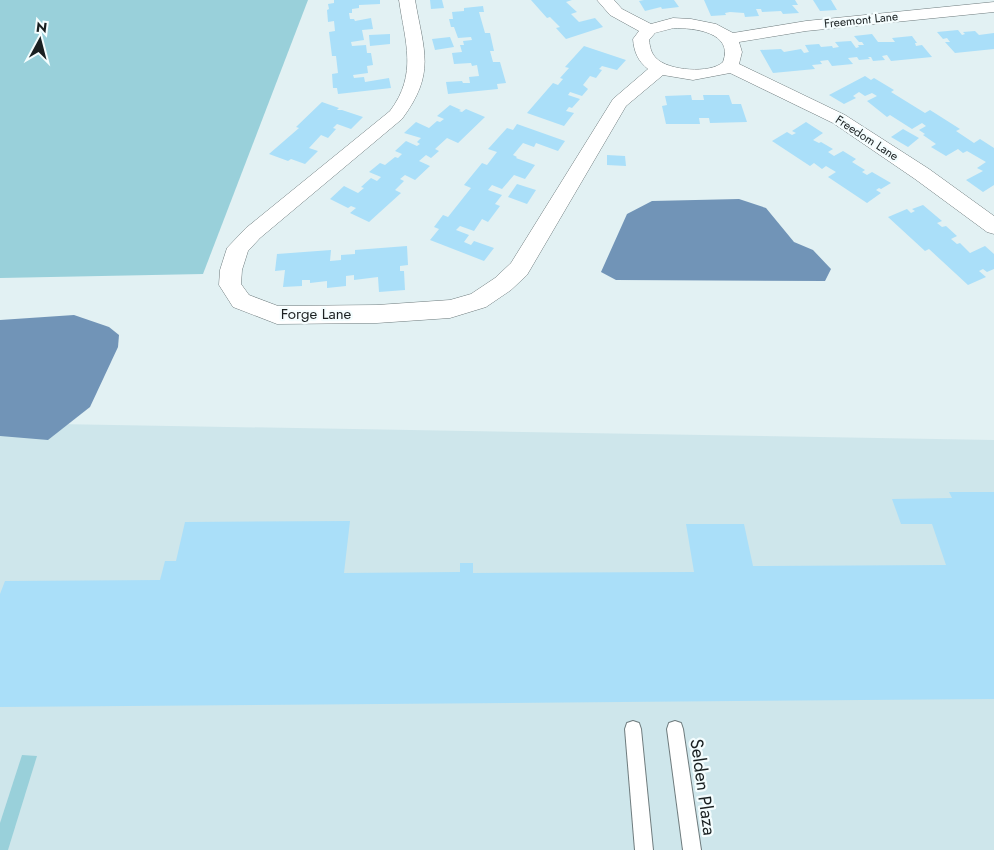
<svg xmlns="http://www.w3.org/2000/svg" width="994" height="850" font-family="Jost,sans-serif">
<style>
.built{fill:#cee6eb}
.green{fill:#99d0da}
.water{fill:#7194b7}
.building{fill:#aadff9}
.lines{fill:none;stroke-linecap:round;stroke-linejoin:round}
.service-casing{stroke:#6e7b7d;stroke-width:2}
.minor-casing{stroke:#6e7b7d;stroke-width:1}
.service{fill:#fff;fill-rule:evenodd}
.minor{fill:#fff;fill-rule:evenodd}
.labels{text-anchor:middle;stroke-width:4.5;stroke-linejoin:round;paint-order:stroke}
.far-street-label{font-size:12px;fill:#1a2021;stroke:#f4fdfe}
.street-label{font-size:15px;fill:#1a2021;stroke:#f4fdfe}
.near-street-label{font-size:18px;fill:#1a2021;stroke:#f4fdfe}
</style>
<rect width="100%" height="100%" fill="#e2f1f3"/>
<polygon class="built" points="0,423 994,440 994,850 0,850"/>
<g class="green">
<polygon points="0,0 308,0 203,274 0,278"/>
<polygon points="22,755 37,756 8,850 0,850 0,823"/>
</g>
<g class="water">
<polygon points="739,199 766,208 794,242 813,250 831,269 825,281 616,280 601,272 627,214 652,201"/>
<polygon points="74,315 109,327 119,335 118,347 90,407 48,440 0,436 0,320"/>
</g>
<g class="building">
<polygon points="334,0 380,0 380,4 359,5 359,8 352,9 352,13 349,13 350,19 354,19 355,21 371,18 373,29 362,30 364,40 351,42 352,46 366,45 367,53 371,53 373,65 367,66 368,73 353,75 354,78 364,77 365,82 389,78 391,88 338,94 337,88 333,88 332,74 338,73 336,56 332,56 329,32 335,31 334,21 328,22 327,10 329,9 328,4 334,3"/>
<polygon points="430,0 442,0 444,8 431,9"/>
<polygon points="531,0 572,0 566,2 577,12 571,14 579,22 595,18 603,27 566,39 556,28 560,27 550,17 547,18"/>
<polygon points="644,0 674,0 679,7 662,9 661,7 645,11 639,1"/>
<polygon points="704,0 795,0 798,5 792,5 799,13 783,14 781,11 762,12 761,9 756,9 759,16 745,17 744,13 730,12 725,13 726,15 711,16"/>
<polygon points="813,0 831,0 837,10 820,11"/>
<polygon points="483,6 484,12 479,12 485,33 490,33 494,51 490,51 493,62 500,62 506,83 497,84 498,89 448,94 446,82 462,81 463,83 470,83 469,77 479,76 477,65 472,66 471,63 454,64 452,53 462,52 460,45 464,45 463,41 472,40 471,37 458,38 454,27 451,27 449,19 453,19 452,12 464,11 464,8"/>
<polygon points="958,30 962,35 965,34 963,32 975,31 979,35 994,33 994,49 955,53 945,42 950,42 947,38 943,39 937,32"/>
<polygon points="390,34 390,44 370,46 369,35"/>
<polygon points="872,34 878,42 895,42 892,38 912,36 917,43 915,43 916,46 922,45 932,57 891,61 887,55 882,56 885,60 873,61 871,57 868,57 870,59 859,60 857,57 848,58 853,64 832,66 828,60 820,61 822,64 812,65 815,69 773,73 760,50 781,49 784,52 801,49 804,53 809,52 805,45 819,44 821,47 832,46 833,48 839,47 835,42 851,41 856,48 859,47 858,45 864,45 862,42 859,42 854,36"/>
<polygon points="450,37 454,47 435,50 432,39"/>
<polygon points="584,46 626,60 617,70 602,66 599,69 602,70 596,78 590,76 583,85 588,89 582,96 570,92 568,95 580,99 572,108 569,107 566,111 574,113 564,126 527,113 553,83 558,85 563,79 560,78 569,68 565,67"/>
<polygon points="865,76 871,80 874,78 894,90 891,92 925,113 930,110 960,129 956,131 974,143 980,139 994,148 994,185 983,192 966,180 983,171 977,168 986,162 967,151 963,153 958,149 946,156 931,147 936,144 923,135 925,134 919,130 926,126 922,123 912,129 890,115 887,117 867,101 877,96 872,93 865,96 859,92 853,96 856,98 844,104 829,95"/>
<polygon points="691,95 692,100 704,100 703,95 729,95 732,104 741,104 747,122 710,123 709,118 699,118 700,124 666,124 662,106 667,105 665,96"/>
<polygon points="322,102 339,108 337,110 342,110 363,117 351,129 337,124 333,128 336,129 328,138 321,135 309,148 318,151 305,164 291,159 288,161 269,154 299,128 296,127"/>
<polygon points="450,105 461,110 459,111 462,112 466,109 485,117 458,143 447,138 435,149 439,151 431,158 426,155 419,161 430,166 415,180 405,175 400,179 404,181 395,190 401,193 369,222 350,213 356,208 351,206 348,208 330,199 344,186 358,193 364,188 361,187 371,178 377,181 381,177 369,172 380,163 385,165 395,157 398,158 402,154 395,151 406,141 417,146 420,144 417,142 421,138 404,133 416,122 429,128 437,121 440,122 444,119 437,116"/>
<polygon points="806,122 823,133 813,140 819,143 821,142 833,149 828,152 834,156 843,151 856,159 852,162 865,170 862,172 867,175 872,172 891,183 881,189 879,188 876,190 881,193 867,203 828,177 836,172 826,166 822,169 814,163 810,166 772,141 787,132 792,135 796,133 792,131"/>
<polygon points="517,124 565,141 558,151 536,143 534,147 523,143 513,155 517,157 516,158 535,165 525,179 514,175 502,189 492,185 488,190 502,195 495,204 500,206 488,222 482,219 474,231 460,226 456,230 469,235 464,242 471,245 474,241 494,248 484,261 430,240 439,229 434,227 443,215 448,217 471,188 464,185 482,163 487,165 497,152 488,149 507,128 513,130"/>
<polygon points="903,129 919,138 908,147 891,137"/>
<polygon points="607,155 625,156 626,166 607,165"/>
<polygon points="517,184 536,190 527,204 508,197"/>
<polygon points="923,205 942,221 937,223 942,227 946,226 957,236 951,239 957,244 960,243 970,253 985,246 994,254 994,269 987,272 983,269 979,271 986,277 968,285 929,249 925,251 888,217 907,209 911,213 915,211 912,209"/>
<polygon points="407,246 408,265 400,266 400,271 404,271 405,290 379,292 378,277 354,280 354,275 346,276 346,286 327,288 327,281 310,283 310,280 302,280 302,286 283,287 285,270 275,271 277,254 331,250 330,261 341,260 341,255 355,254 355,250"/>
<polygon points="949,492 994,492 994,699 0,707 0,594 5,581 160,580 165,561 176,561 185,522 350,521 344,573 460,572 460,563 473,563 473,573 694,572 686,524 744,524 753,566 946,565 932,524 901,524 892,499 952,498"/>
</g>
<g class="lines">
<defs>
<g id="service">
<polygon points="633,721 639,723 641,729 653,850 635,850 625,729 627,723"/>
<polygon points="675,721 681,723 683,729 701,850 683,850 667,729 669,723"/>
</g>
<path id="minor" d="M399,0H415C424,52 436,73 402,119L260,238L248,251L242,270L241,284L249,295L278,306L377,305L450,300L471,294L495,278L511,263L613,99L648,69C638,61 634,52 633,39L639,31L610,15L597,0H614L622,9L651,24L673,18L691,19L716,24L733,33L806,21L994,2V12L806,31L739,42L742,52L739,64L845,115L929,169L994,216V234L987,232L915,179L833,123L730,73L693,80L663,75L626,106L527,275L511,290L486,307L450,318L377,323L277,324L233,307L219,285L220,270L227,248L246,228L390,111C418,74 405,42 399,0ZM674,28C694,28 734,32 723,62C711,74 668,71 656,58C651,53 650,47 649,40L655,33Z"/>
</defs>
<use href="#service" class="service-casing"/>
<use href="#minor" class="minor-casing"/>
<use href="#service" class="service"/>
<use href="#minor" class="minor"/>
</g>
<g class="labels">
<g class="far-street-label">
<text transform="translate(861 20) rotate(-6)" y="4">Freemont Lane</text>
<text transform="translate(867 138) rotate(33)" y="4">Freedom Lane</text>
</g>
<g class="street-label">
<text x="316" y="319">Forge Lane</text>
</g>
<g class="near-street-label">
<text transform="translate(703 787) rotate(82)" y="6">Selden Plaza</text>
</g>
</g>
<g transform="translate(40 40) rotate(7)" stroke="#f4fdfe" stroke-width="4" paint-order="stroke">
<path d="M0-4L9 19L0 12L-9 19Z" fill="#1a2021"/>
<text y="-8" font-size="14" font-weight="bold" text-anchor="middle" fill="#1a2021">N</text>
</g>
</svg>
